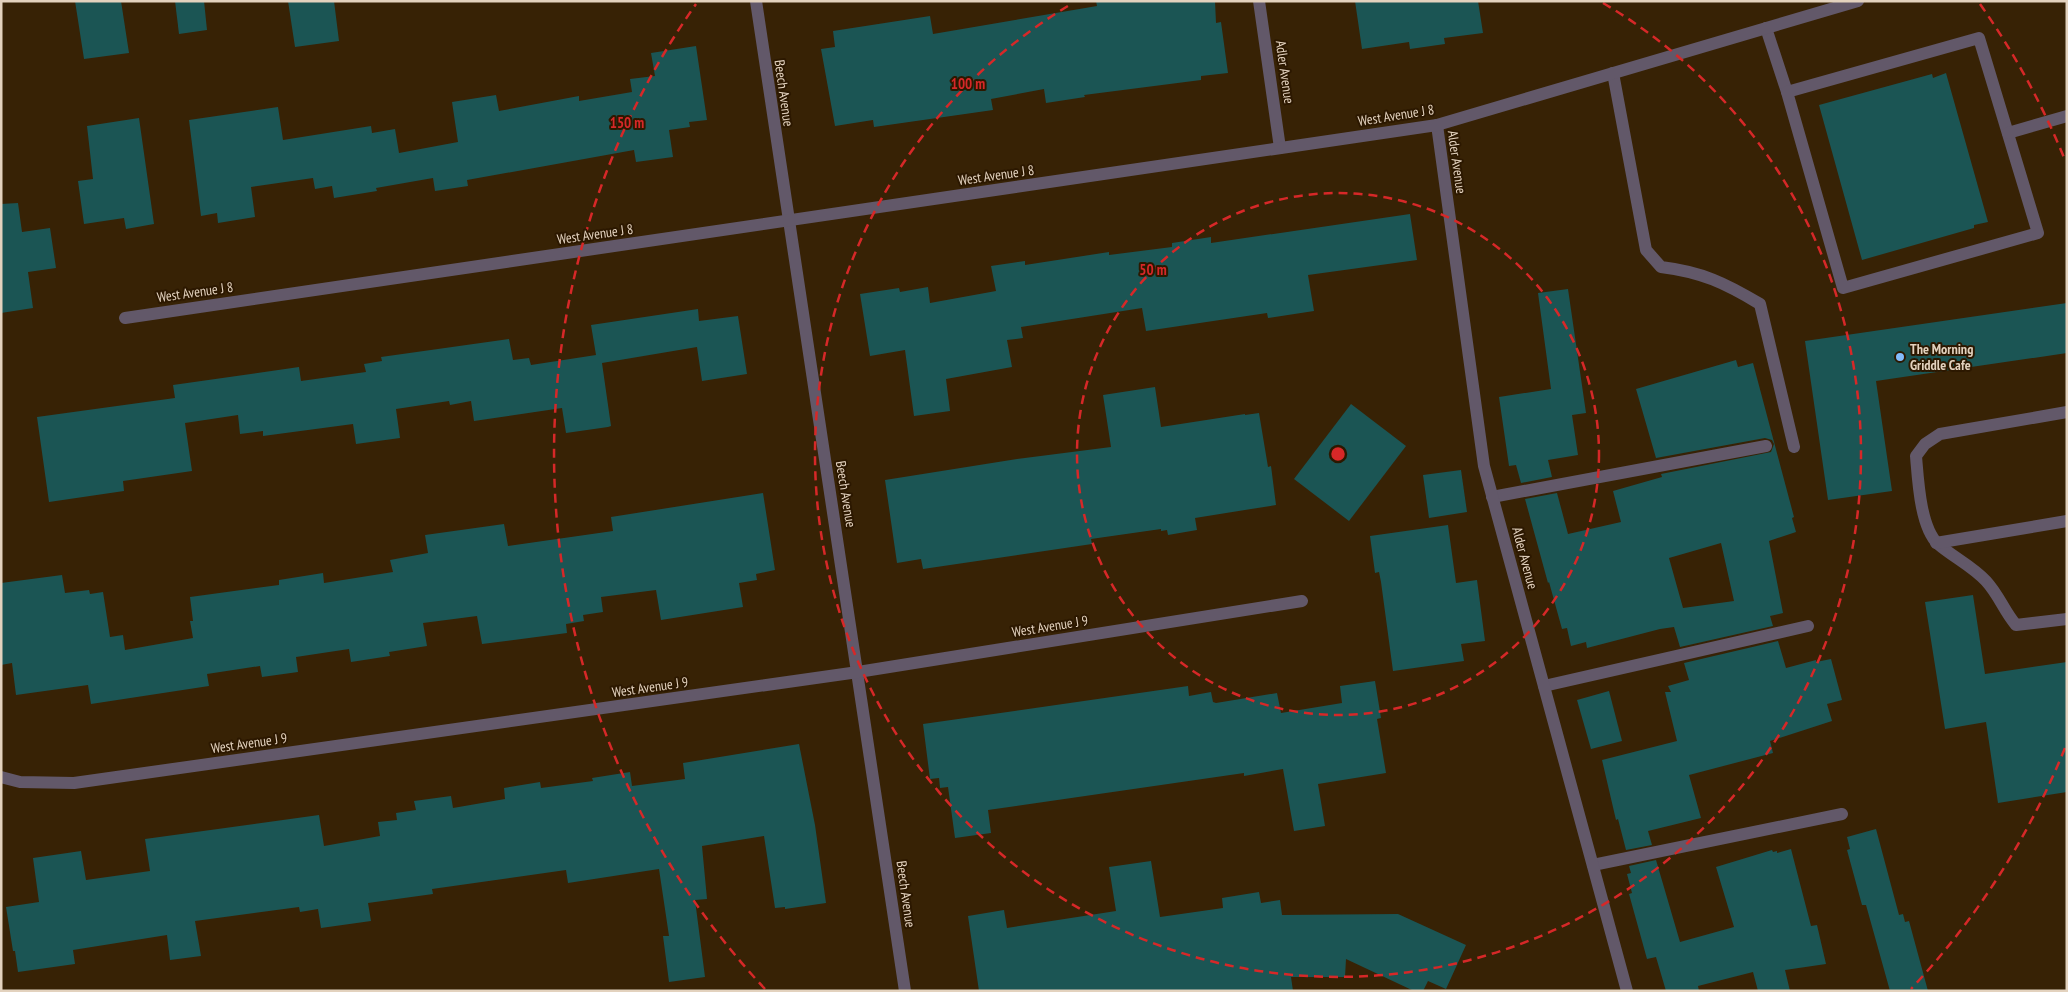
<svg xmlns="http://www.w3.org/2000/svg" width="2068" height="992" viewBox="0 0 2068 992" font-family="'PT Sans Narrow',sans-serif">
	<style>
		.building { fill: #1b5554; fill-rule: evenodd }
		.lines { fill: none; stroke-linecap: round; stroke-linejoin: round }
		.service { stroke: #625869; stroke-width: 12 }
		.minor { stroke: #625869; stroke-width: 12 }
		.ring { fill: none; stroke: #d62828; stroke-width: 2.5; stroke-dasharray: 9 6 }
		.poi-dot { fill: #84bcfb; stroke: #2c1800; stroke-width: 2 }
		.labels { text-anchor: middle; dominant-baseline: central; stroke-width: 4; stroke-linejoin: round; paint-order: stroke }
		.street-label { font-size: 14px; fill: #e3d2be; stroke: #2c1800 }
		.poi-label { font-size: 14px; font-weight: bold; fill: #e3d2be; stroke: #2c1800; text-anchor: start }
		.centre { fill: #d62828; stroke: #2c1800; stroke-width: 2.5 }
		.ring-label { font-size: 15px; text-anchor: middle; font-weight: bold; fill: #d62828; stroke: #2c1800; stroke-width: 4; stroke-linejoin: round; paint-order: stroke }
	</style>
	<rect width="100%" height="100%" fill="#372205"/>
	<g class="building">
		<polygon points="75,1 121,1 129,53 84,59"/>
		<polygon points="175,1 204,1 207,30 179,34"/>
		<polygon points="288,1 334,1 339,41 295,47"/>
		<polygon points="1096,1 1215,1 1216,23 1221,22 1228,73 1201,76 1201,80 1084,95 1085,97 1046,103 1044,89 991,99 993,110 874,127 873,120 835,126 821,49 835,47 833,31 930,16 933,34 1097,6"/>
		<polygon points="1355,1 1478,1 1483,33 1444,38 1445,44 1410,49 1409,42 1362,49"/>
		<polygon points="696,46 707,120 689,122 690,127 669,130 673,157 636,162 634,150 467,180 468,186 435,191 433,178 376,188 377,191 334,198 332,186 315,189 313,178 251,187 255,217 218,223 217,213 201,216 189,120 278,107 283,140 371,126 372,133 395,129 399,153 458,142 452,102 496,95 499,111 579,96 579,101 632,92 630,79 655,76 651,53"/>
		<polygon points="1946,73 1988,222 1974,225 1974,228 1862,260 1819,105 1932,74 1933,78"/>
		<polygon points="139,118 154,224 126,229 124,218 84,224 78,181 93,179 87,126"/>
		<polygon points="18,203 22,232 50,228 56,268 28,272 33,308 1,313 1,204"/>
		<polygon points="1410,214 1417,260 1308,275 1314,311 1268,318 1267,313 1146,331 1142,308 1021,327 1023,338 1007,340 1012,367 946,379 950,411 914,416 905,350 870,356 860,294 899,288 900,292 928,287 930,303 996,291 991,266 1025,261 1025,265 1109,252 1109,255 1172,247 1172,243 1211,237 1211,243"/>
		<polygon points="1568,289 1586,413 1572,415 1578,455 1548,460 1552,477 1521,483 1516,465 1509,466 1499,397 1551,389 1538,293"/>
		<polygon points="2067,303 2067,353 1876,381 1892,491 1828,500 1805,341"/>
		<polygon points="698,309 699,321 738,316 747,374 702,381 697,347 602,363 611,426 608,427 566,433 562,408 474,421 471,401 450,405 449,401 396,409 400,438 356,444 353,424 263,436 263,431 240,434 238,415 185,423 192,471 123,481 124,491 49,502 37,417 175,398 173,385 299,367 301,381 366,372 364,364 382,361 381,357 509,339 513,360 529,358 531,365 596,355 591,325"/>
		<path d="M1736,360l2,7 15,-4 41,154 -2,1 4,14 -27,9 14,72 -13,3 3,10 -93,21 -6,-20 -14,2 -73,19 -1,-6 -15,4 -4,-18 -5,1 -13,-47 -1,1 -23,-84 32,-6 11,41 53,-12 -8,-31 49,-14 -1,-3 110,-22 3,-8 -2,-4 -7,-2 -109,20 -20,-69zM1721,543l13,58 -51,7 -14,-50z"/>
		<polygon points="1155,387 1161,427 1245,414 1245,415 1259,413 1268,467 1271,466 1276,505 1195,518 1197,530 1168,535 1167,530 1161,531 1161,529 1091,539 1092,544 923,569 921,559 897,563 885,480 1017,459 1111,447 1103,395"/>
		<polygon points="1351,404 1406,446 1349,521 1294,479"/>
		<polygon points="1461,470 1467,512 1429,518 1423,475"/>
		<polygon points="763,493 775,570 756,574 757,580 739,583 743,607 661,620 656,590 601,597 603,612 583,615 584,621 566,624 567,633 482,644 477,616 423,623 427,646 389,652 390,656 351,662 349,649 296,657 298,672 262,677 260,666 207,674 209,686 91,704 88,685 16,695 12,663 1,665 1,583 62,575 65,593 89,590 90,594 103,592 110,637 123,635 125,650 193,638 190,621 193,621 190,597 279,585 279,580 323,573 324,583 393,572 390,560 428,553 425,535 504,524 508,546 613,531 611,517"/>
		<polygon points="1448,525 1456,583 1477,580 1485,641 1461,644 1464,661 1393,671 1381,582 1379,572 1375,573 1370,536"/>
		<polygon points="1973,595 1985,674 2067,662 2067,792 1998,803 1986,722 1945,729 1925,602"/>
		<polygon points="1778,641 1786,668 1816,660 1816,662 1831,659 1842,700 1827,704 1832,721 1770,741 1773,753 1689,775 1701,818 1648,831 1652,845 1626,850 1618,819 1616,820 1602,760 1677,741 1665,692 1671,692 1668,686 1689,680 1684,663"/>
		<polygon points="1375,681 1381,718 1377,719 1386,773 1318,784 1325,826 1294,831 1283,769 1244,776 1244,773 988,810 991,833 955,838 948,787 940,788 939,778 930,779 923,724 1188,686 1189,696 1211,692 1213,702 1216,703 1277,693 1281,713 1342,703 1340,686"/>
		<polygon points="1609,691 1622,741 1591,749 1577,700"/>
		<polygon points="799,744 815,825 826,903 785,909 785,907 775,908 764,836 702,846 707,899 695,900 705,977 669,982 663,936 669,936 659,869 568,883 566,870 432,889 433,894 368,903 371,921 321,928 318,909 300,912 299,907 195,921 201,956 170,960 167,935 73,950 75,964 18,972 15,951 13,951 6,907 39,902 33,858 81,851 86,880 150,871 145,839 319,815 324,846 380,836 378,822 397,820 396,813 416,810 414,801 451,796 453,808 505,799 504,788 540,782 541,788 593,781 592,778 630,772 632,786 685,779 683,763"/>
		<polygon points="1876,829 1899,915 1903,914 1905,922 1909,921 1928,991 1890,991 1866,905 1862,905 1847,850 1850,849 1847,837"/>
		<polygon points="1791,849 1811,926 1817,925 1826,964 1785,970 1790,991 1758,991 1753,972 1698,986 1699,991 1666,991 1656,957 1647,959 1629,894 1632,893 1627,874 1631,873 1629,866 1656,860 1680,942 1734,927 1716,867 1772,850 1773,852 1777,851 1777,853"/>
		<polygon points="1151,861 1160,917 1223,908 1222,898 1259,892 1261,903 1280,900 1282,915 1398,914 1466,945 1446,989 1428,981 1423,991 1414,991 1346,959 1345,977 1291,977 1293,991 979,991 968,916 1004,910 1007,928 1116,911 1109,867"/>
	</g>
	<g class="lines">
		<g class="service">
			<polyline points="1766,28 1787,92"/>
			<polygon points="1979,38 2038,233 1843,288 1787,92"/>
			<path d="M1613,73l33,177 15,17c41,5 64,16 99,37l34,143"/>
			<polyline points="2008,133 2067,116"/>
			<path d="M2067,412l-127,22 -15,10 -9,12c2,23 4,71 22,88 15,13 34,22 48,37 13,14 18,30 30,44l51,-6"/>
			<polyline points="1492,497 1766,446"/>
			<polyline points="1936,543 2067,521"/>
			<polyline points="1544,686 1808,626"/>
			<polyline points="1593,865 1842,814"/>
		</g>
		<g class="minor">
			<polyline points="756,1 905,991"/>
			<polyline points="1259,1 1280,148"/>
			<polyline points="1437,125 1484,466 1627,991"/>
			<polyline points="125,318 1437,125 1858,1"/>
			<polyline points="1,777 20,782 74,783 858,672 1302,601"/>
		</g>
	</g>
	<g class="ring">
		<circle cx="1338" cy="454" r="261"/>
		<path d="M1603 3A523 523 0 1 1 1073 3"/>
		<path d="M2065 748A784 784 0 0 1 1911 989M765 989A784 784 0 0 1 696 4M1980 4A784 784 0 0 1 2065 160"/>
	</g>
	<circle class="poi-dot" cx="1900" cy="357" r="5"/>
	<g class="labels">
		<g class="street-label">
			<text transform="translate(1285 72) rotate(82)">Adler Avenue</text>
			<text transform="translate(784 93) rotate(82)">Beech Avenue</text>
			<text transform="translate(1396 115) rotate(-9)">West Avenue J 8</text>
			<text transform="translate(1457 162) rotate(82)">Alder Avenue</text>
			<text transform="translate(996 175) rotate(-8)">West Avenue J 8</text>
			<text transform="translate(595 234) rotate(-8)">West Avenue J 8</text>
			<text transform="translate(195 292) rotate(-8)">West Avenue J 8</text>
			<text transform="translate(846 494) rotate(81)">Beech Avenue</text>
			<text transform="translate(1525 558) rotate(75)">Alder Avenue</text>
			<text transform="translate(1050 626) rotate(-9)">West Avenue J 9</text>
			<text transform="translate(650 687) rotate(-8)">West Avenue J 9</text>
			<text transform="translate(249 743) rotate(-8)">West Avenue J 9</text>
			<text transform="translate(906 894) rotate(82)">Beech Avenue</text>
		</g>
		<g class="poi-label">
			<text x="1910" y="349">The Morning<tspan x="1910" dy="16">Griddle Cafe</tspan></text>
		</g>
	</g>
	<circle cx="1338" cy="454" r="8" class="centre"/>
	<g class="ring-label">
		<text x="968" y="89">100 m</text>
		<text x="627" y="128">150 m</text>
		<text x="1153" y="275">50 m</text>
	</g>
	<rect width="2068" height="992" fill="none" stroke="#e3d2be" stroke-width="5"/>
</svg>
